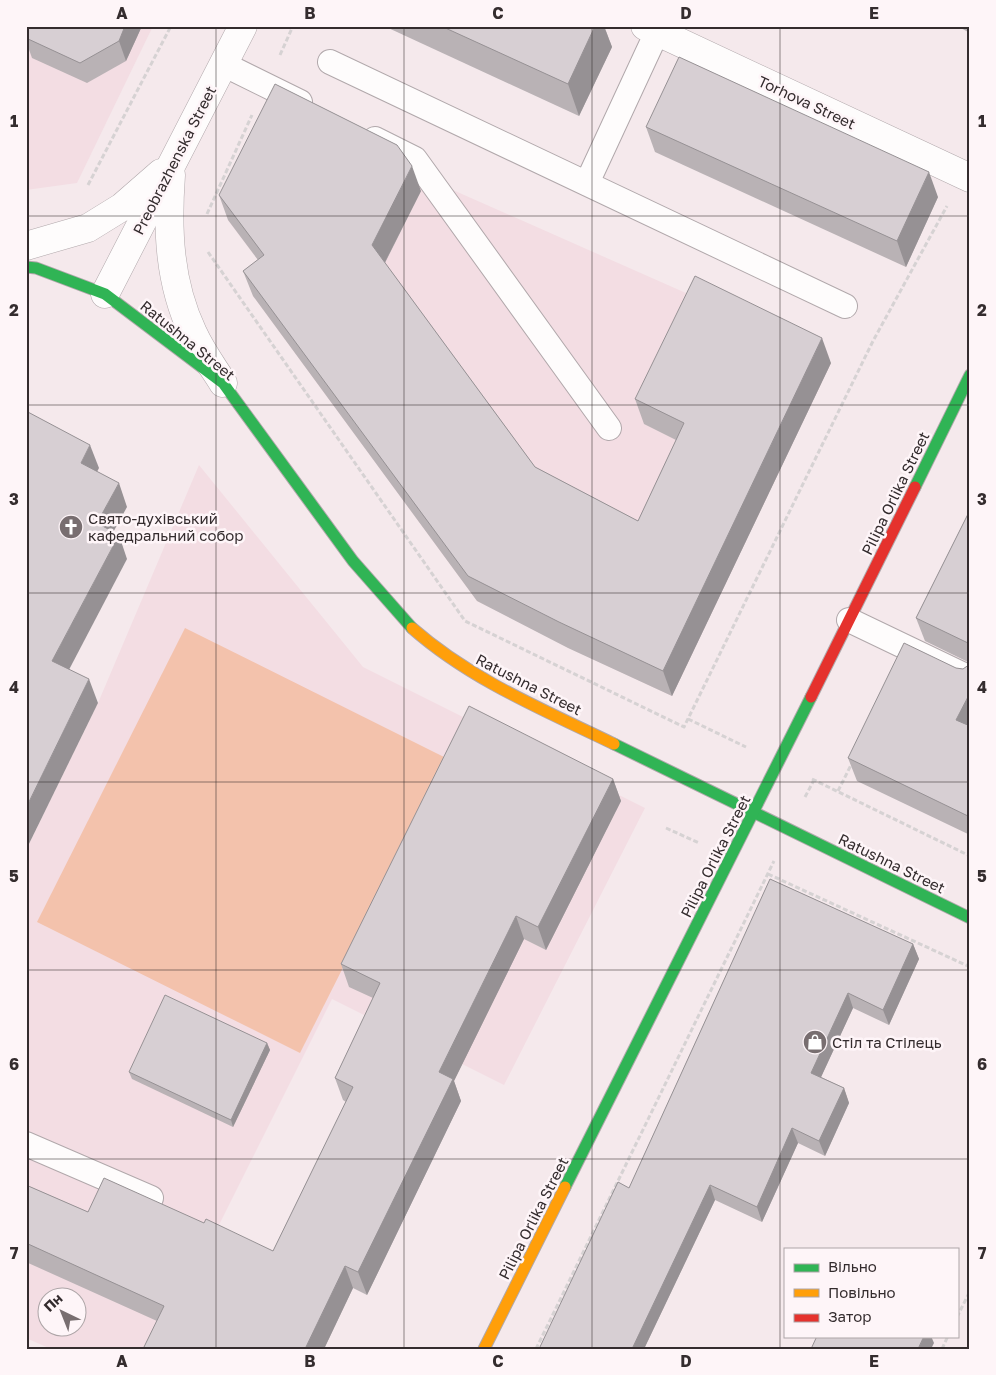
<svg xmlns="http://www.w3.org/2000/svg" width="996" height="1375" viewBox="0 0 996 1375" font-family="'Golos Text',sans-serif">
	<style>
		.built { fill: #f3dde3; fill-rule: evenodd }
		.green { fill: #f3c2ac }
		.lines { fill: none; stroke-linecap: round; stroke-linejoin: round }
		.lane-casing { stroke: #b1a8ab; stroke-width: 26 }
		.street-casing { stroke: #b1a8ab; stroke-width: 29 }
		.fast-casing { stroke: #b1a8ab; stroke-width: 13 }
		.slow-casing { stroke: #b1a8ab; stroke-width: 13 }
		.jam-casing { stroke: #b1a8ab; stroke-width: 13 }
		.path { stroke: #d6d2d3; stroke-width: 3; stroke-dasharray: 5 2.5; stroke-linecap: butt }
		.lane { stroke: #fefcfc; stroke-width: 24 }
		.street { stroke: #fefcfc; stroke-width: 28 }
		.fast { stroke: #30b455; stroke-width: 11 }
		.slow { stroke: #ff9f0a; stroke-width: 11 }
		.jam { stroke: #e5322d; stroke-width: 11 }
		.wall { fill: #b9b2b5 }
		.shaded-wall { fill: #969194 }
		.building { fill: #d7cfd3; stroke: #969194 }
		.grid { fill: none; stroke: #342c2e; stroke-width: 1; stroke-opacity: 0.55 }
		.labels { text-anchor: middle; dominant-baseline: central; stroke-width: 5; stroke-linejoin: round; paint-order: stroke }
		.street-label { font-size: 15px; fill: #342c2e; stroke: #fef5f8 }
		.poi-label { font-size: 15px; fill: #342c2e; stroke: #fef5f8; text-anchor: start }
		.neatline { fill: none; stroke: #342c2e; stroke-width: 2 }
		.grid-label { font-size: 16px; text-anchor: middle; font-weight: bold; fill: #342c2e }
	</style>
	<rect width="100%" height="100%" fill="#f5e9ec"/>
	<g class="built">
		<polygon points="26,26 153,26 77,183 26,190"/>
		<polygon points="285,107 428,179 704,301 831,363 672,696 595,660 477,601 253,296 273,280 228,220"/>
		<path d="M199,465l164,202 282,141 -141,277 -172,-86 -175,350h-106l-25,-11v-488l72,-147zM48,1298h30v30h-30z"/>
	</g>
	<polygon class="green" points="185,628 448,759 300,1053 37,922"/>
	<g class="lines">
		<g class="lane-casing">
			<g id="lane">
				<polyline points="330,62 845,306"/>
				<polyline points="223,64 300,102"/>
				<polyline points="375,139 415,159 609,428"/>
				<polyline points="587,183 657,32"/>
				<polyline points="849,620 970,678"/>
				<polyline points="26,1144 151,1198"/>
			</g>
		</g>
		<g class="street-casing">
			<g id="street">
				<polyline points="645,26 970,178"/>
				<path d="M171,175c-4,55 -2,108 22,158 8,18 20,34 30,50"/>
				<polyline points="26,246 88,228 122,207 161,173"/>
				<polyline points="105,294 243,26"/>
			</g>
		</g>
		<g class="fast-casing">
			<g id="fast">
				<polyline points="26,267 36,268 105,294 223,383 353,561 412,628"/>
				<polyline points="915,487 970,375"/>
				<polyline points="614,744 970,918"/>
				<polyline points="565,1187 811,697"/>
			</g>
		</g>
		<g class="slow-casing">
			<g id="slow">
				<path d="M412,628c59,52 132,82 202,116"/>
				<polyline points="484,1349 565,1187"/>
			</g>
		</g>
		<g class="jam-casing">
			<polyline id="jam" points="811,697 915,487"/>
		</g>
		<g class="path">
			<polyline points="280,55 293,26"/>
			<polyline points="88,185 171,26"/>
			<polyline points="207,214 252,115"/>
			<polyline points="208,252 465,621 684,727 873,341 947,206"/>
			<polyline points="688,719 746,747"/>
			<polyline points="812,779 970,856"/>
			<polyline points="838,791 853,761"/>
			<polyline points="805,797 814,780"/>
			<polyline points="666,828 699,843"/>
			<polyline points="768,874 970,967"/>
			<polyline points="957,1317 970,1291"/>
			<polyline points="536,1349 774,861"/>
			<polyline points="942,1349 948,1336"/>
		</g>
		<use href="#lane" class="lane"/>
		<use href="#street" class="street"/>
		<use href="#fast" class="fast"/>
		<use href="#slow" class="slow"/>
		<use href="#jam" class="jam"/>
	</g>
	<g class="wall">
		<polygon points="30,26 142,26 126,61 87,83 32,58 26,41 26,34"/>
		<polygon points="384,26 604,26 612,47 579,116"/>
		<polygon points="957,26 970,26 970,33"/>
		<polygon points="646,127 938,197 906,267 655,152"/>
		<polygon points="421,191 385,263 535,467 638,521 676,440 644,424 635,399 831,363 672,696 568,648 477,601 253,296 243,271 258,260 228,220 219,195"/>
		<polygon points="970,510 970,663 925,641 916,618"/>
		<polygon points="970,664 970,835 857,781 848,758 956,668 963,669"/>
		<polygon points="613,779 621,801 546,950 524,939 454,1081 461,1101 367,1295 353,1288 324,1349 143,1349 157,1321 26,1262 26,1185 88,1212 204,1223 273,1251 346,1102 343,1100 335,1078 373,998 349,987 341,964"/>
		<polygon points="770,879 913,944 919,959 889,1025 853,1008 821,1077 844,1088 849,1103 825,1156 798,1143 762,1222 715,1200 644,1349 539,1349 629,1188"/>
		<polygon points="267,1043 270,1050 233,1127 132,1079 129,1072"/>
	</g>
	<g class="shaded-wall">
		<polygon points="125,26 142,26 126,61 119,41"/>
		<polygon points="595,26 604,26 612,47 579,116 568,84"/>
		<polygon points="412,166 421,191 381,270 372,245"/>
		<polygon points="929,172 938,197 906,267 897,241"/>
		<polygon points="822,338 831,363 672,696 663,671"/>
		<polygon points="90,445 99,468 89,487 81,463"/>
		<polygon points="119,483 127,507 105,547 97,523"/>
		<polygon points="119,535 127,559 61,685 52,661"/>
		<polygon points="89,679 98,703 26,850 26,808"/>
		<polygon points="970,693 970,733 956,720"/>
		<polygon points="613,779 621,801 546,950 538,927"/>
		<polygon points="516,916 524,939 454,1081 461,1101 367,1295 358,1272 439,1072"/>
		<polygon points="913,944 919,959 889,1025 883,1010"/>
		<polygon points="848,993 853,1008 816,1088 811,1073"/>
		<polygon points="267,1043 270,1050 233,1127 231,1120"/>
		<polygon points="844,1088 849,1103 825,1156 819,1141"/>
		<polygon points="792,1128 798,1143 762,1222 757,1207"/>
		<polygon points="710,1185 715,1200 644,1349 632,1349"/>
		<polygon points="345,1266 353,1288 324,1349 305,1349"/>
		<polygon points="924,1336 931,1336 934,1343 931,1349 918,1349"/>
	</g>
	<g class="building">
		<polygon points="30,26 125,26 119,41 80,63 26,38 26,34"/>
		<polygon points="441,26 595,26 568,84"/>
		<polygon points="679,57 929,172 897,241 646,127"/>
		<polygon points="275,84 397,145 412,166 372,245 535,467 638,521 684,423 635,399 695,276 822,338 663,671 559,622 468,576 243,271 264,255 219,195"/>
		<polygon points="26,411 90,445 81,463 119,483 97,523 119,535 52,661 89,679 26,808"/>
		<polygon points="970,510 970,646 968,643 916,618"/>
		<polygon points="904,643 956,668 963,669 970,664 970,693 956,720 970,726 970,817 848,758"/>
		<polygon points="469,706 613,779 538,927 516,916 439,1072 453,1079 358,1272 345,1266 305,1349 143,1349 164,1306 26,1243 26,1185 88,1212 104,1178 204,1223 206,1219 273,1251 353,1087 335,1078 380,983 341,964"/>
		<polygon points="770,879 913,944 883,1010 848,993 811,1073 844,1088 819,1141 792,1128 757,1207 710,1185 632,1349 539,1349 618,1182 629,1188"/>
		<polygon points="165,995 267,1043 231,1120 129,1072"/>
		<polygon points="817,1336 924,1336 918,1349 811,1349"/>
	</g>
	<path class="grid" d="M216,26v1323M404,26v1323M592,26v1323M780,26v1323M26,216h944M26,405h944M26,593h944M26,782h944M26,970h944M26,1159h944"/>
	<defs>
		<g id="church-disc" transform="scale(1.25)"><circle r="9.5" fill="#786e70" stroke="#fef5f8"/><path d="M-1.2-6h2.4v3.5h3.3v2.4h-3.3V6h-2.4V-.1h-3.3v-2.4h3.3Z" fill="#fff"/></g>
		<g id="shop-disc" transform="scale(1.25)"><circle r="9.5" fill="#786e70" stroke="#fef5f8"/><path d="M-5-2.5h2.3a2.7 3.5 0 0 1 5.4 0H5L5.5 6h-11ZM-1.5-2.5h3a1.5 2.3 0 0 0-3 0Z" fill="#fff"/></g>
	</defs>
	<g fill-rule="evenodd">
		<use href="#church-disc" x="71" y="527"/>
		<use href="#shop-disc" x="815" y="1042"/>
	</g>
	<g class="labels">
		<g class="street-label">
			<text transform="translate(807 102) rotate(25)">Torhova Street</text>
			<text transform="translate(174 160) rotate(-63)">Preobrazhenska Street</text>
			<text transform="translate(188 340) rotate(39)">Ratushna Street</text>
			<text transform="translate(895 493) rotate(-64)">Pilipa Orlika Street</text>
			<text transform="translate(529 684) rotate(27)">Ratushna Street</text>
			<text transform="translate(715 856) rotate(-63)">Pilipa Orlika Street</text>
			<text transform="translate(892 863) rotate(26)">Ratushna Street</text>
			<text transform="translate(533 1218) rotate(-63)">Pilipa Orlika Street</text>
		</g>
		<g class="poi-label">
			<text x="88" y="518">Свято-духівський<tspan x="88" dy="17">кафедральний собор</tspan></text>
			<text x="832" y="1042">Стіл та Стілець</text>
		</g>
	</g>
	<rect width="996" height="1375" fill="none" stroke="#fef5f8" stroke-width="55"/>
	<rect x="784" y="1248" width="175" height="90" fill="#fef5f8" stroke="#ada5a7"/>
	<rect x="794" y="1264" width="25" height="8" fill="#30b455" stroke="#ada5a7"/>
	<text x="828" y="1272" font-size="15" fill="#342c2e">Вільно</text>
	<rect x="794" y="1289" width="25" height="8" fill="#ff9f0a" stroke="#ada5a7"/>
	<text x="828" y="1298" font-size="15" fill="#342c2e">Повільно</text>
	<rect x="794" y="1314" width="25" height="8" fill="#e5322d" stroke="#ada5a7"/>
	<text x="828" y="1322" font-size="15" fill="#342c2e">Затор</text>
	<g transform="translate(62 1312) rotate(317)"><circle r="24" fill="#fef5f8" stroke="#ada5a7"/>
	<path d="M0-4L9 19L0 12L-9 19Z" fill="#786e70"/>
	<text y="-8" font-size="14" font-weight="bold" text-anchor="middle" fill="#342c2e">Пн</text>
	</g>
	<rect x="28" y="28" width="940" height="1320" class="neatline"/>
	<g class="grid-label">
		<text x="122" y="19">A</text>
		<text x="310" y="19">B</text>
		<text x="498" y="19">C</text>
		<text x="686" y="19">D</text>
		<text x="874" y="19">E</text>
		<text x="14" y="127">1</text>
		<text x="982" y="127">1</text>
		<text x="14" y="316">2</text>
		<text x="982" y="316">2</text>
		<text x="14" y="505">3</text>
		<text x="982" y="505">3</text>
		<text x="14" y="693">4</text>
		<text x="982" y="693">4</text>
		<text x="14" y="882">5</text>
		<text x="982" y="882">5</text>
		<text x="14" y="1070">6</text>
		<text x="982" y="1070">6</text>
		<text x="14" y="1259">7</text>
		<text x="982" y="1259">7</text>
		<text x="122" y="1367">A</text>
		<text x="310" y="1367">B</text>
		<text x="498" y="1367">C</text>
		<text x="686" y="1367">D</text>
		<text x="874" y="1367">E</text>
	</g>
</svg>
